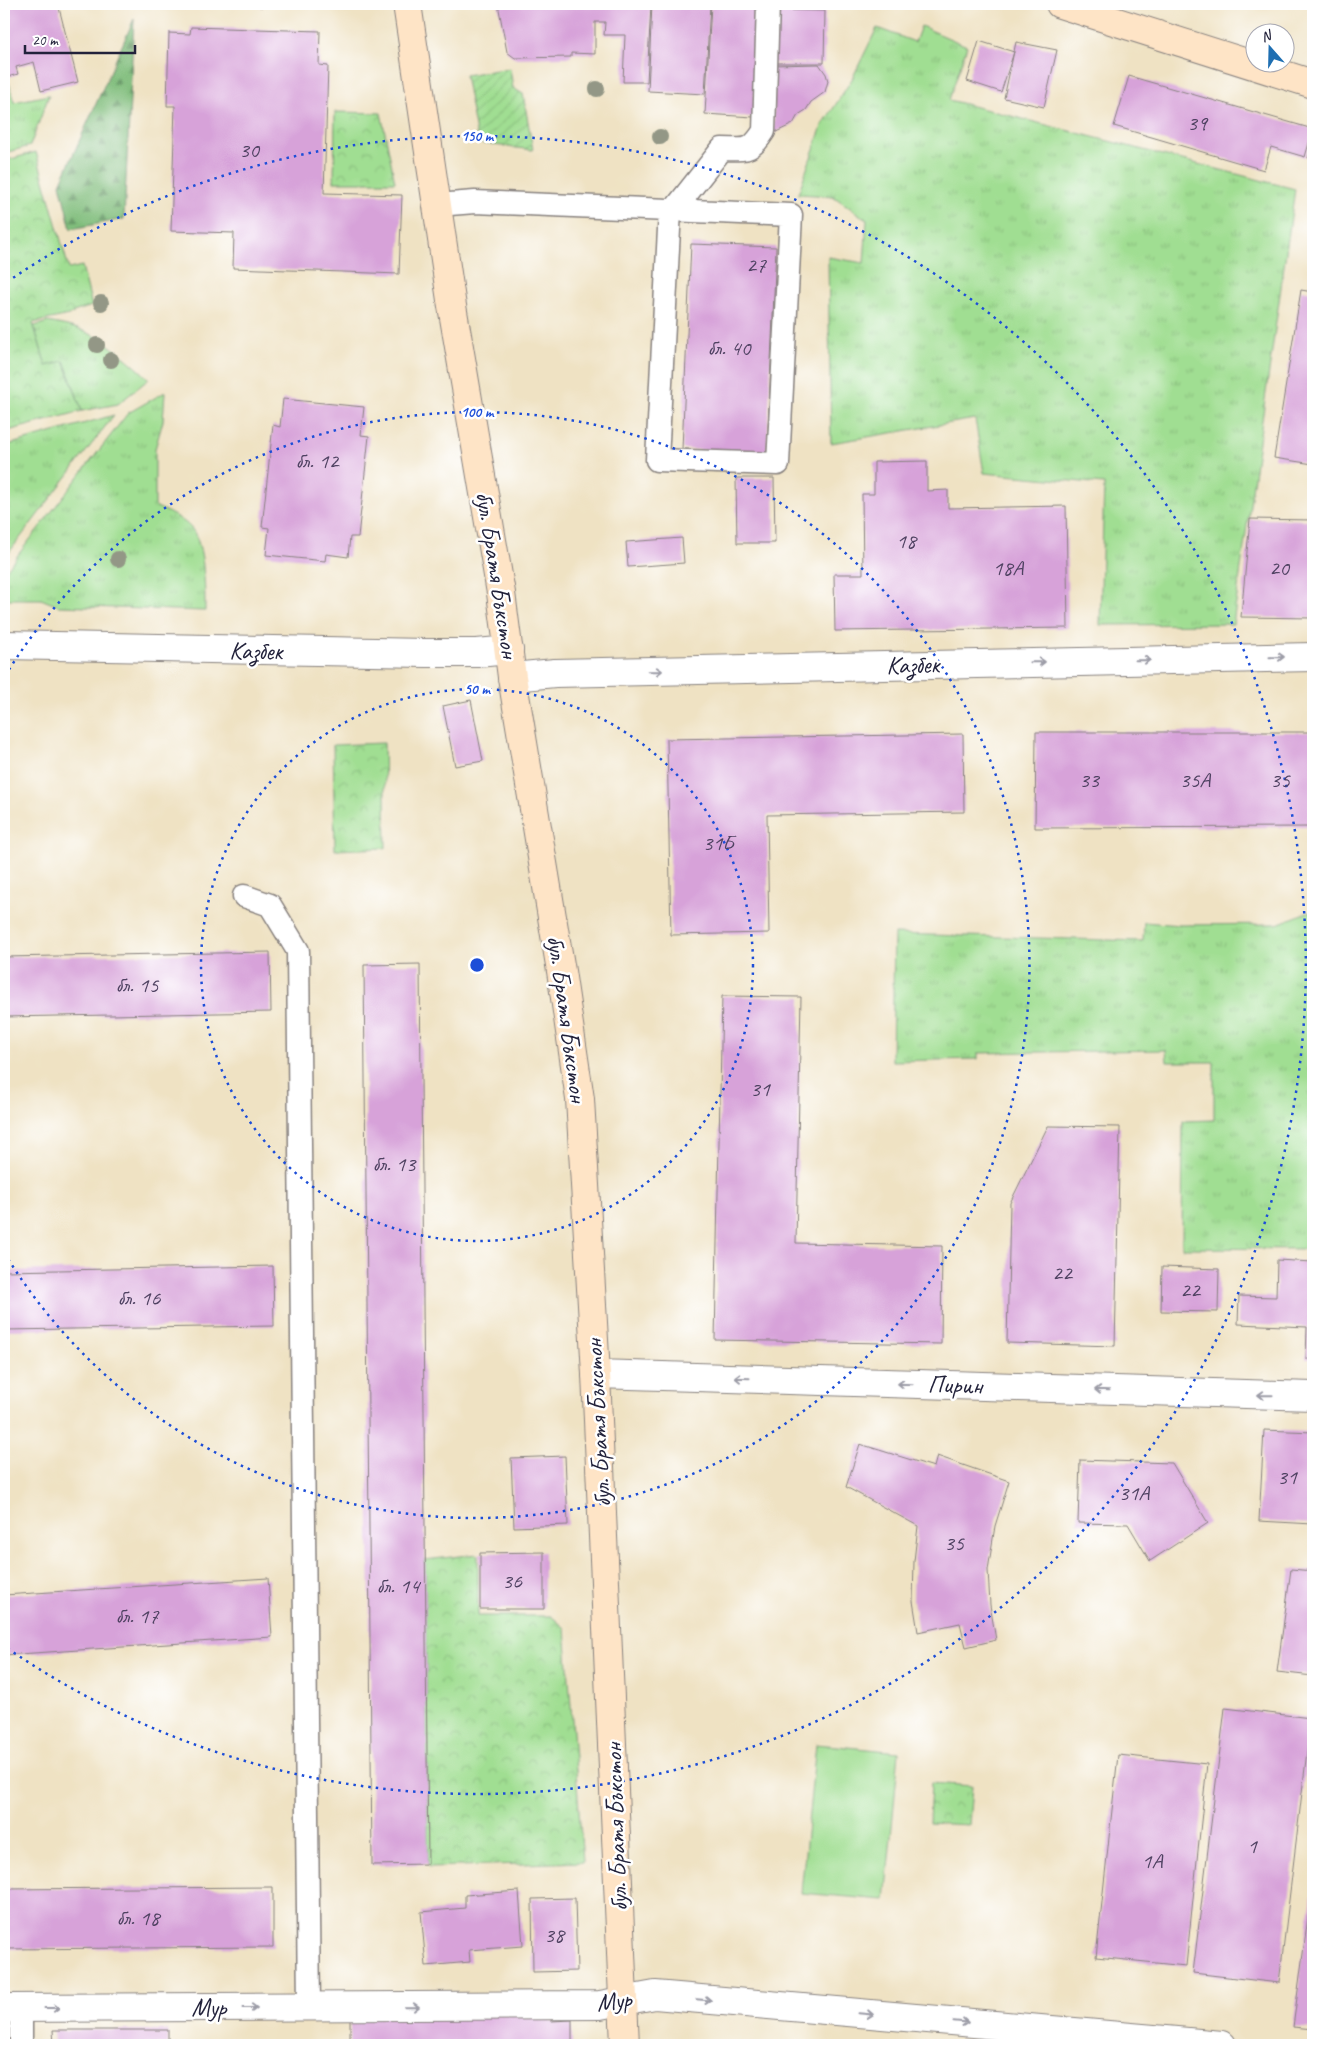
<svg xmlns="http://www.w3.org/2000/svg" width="1317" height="2049" viewBox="0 0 1317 2049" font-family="Caveat,sans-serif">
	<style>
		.grass { fill: url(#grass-tufts); stroke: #618066 }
		.forest { fill: url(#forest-firs); stroke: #51705c }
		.park { fill: url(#park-crowns); stroke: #618066 }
		.garden { fill: url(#garden-furrows); stroke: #618066 }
		.pitch { fill: #a0de92; stroke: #618066 }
		.building { fill: #d7a2d9 }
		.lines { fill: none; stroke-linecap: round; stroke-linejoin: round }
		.lane-casing { stroke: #88827f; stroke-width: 25 }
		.street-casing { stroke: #88827f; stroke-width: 30 }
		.secondary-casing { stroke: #88827f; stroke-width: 30 }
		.lane { stroke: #fff; stroke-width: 22 }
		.street { stroke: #fff; stroke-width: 28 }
		.secondary { stroke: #fee4c6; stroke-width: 28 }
		.tree { fill: #939786 }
		.oneway { stroke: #9c9ca7 }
		.ring { fill: none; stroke: #1d4ed8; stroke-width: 2.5; stroke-dasharray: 2.5 5 }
		.labels { text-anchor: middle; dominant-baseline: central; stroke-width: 5; stroke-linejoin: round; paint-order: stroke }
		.number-label { font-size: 22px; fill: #4f4262 }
		.street-label { font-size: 25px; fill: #22223b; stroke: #fff }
		.centre { fill: #1d4ed8; stroke: #fff; stroke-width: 2.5 }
		.ring-label { font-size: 15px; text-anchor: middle; font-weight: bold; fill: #1d4ed8; stroke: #fff; stroke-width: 5; stroke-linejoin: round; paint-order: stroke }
	</style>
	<defs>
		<pattern id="grass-tufts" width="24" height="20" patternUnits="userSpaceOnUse" patternTransform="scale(1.25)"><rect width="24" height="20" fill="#a0de92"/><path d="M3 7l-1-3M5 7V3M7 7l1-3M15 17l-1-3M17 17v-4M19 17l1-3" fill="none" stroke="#8abe7f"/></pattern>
		<pattern id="forest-firs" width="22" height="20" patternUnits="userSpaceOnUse" patternTransform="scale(1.25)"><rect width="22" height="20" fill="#80bd7c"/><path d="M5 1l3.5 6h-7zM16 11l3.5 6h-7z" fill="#689967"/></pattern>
		<pattern id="park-crowns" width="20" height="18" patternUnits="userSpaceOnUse" patternTransform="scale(1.25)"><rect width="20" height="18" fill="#a0de92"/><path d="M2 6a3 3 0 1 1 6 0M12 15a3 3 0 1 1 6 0" fill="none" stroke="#8abe7f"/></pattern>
		<pattern id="garden-furrows" width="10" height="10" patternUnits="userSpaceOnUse" patternTransform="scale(1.25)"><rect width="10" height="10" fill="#a0de92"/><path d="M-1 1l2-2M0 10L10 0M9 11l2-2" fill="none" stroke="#8abe7f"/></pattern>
	</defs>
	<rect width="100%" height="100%" fill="#fff"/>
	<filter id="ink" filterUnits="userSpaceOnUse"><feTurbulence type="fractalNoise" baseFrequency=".02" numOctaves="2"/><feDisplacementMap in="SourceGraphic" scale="10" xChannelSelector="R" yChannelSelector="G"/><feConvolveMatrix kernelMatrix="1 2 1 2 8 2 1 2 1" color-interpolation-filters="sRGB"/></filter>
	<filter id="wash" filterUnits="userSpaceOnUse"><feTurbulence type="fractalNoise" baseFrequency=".0096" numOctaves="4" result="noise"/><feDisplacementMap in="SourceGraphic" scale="20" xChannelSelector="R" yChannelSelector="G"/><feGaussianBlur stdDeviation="1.12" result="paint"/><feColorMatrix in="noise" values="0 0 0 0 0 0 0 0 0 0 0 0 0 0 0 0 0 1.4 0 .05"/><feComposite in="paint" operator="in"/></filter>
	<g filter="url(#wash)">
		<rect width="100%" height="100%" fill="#efe2c3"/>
		<g class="grass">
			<polygon points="921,26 967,46 949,100 1295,189 1233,624 1100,625 1104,484 984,473 975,419 831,443 828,257 864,263 867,220 833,196 798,194 822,126 852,79 877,28 915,42"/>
			<polygon points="9,83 14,102 49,95 30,146 4,153 4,85"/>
			<path d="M48,322c14,3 28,5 42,12 18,8 45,31 59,45l-31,25 -36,7 -18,-50 -18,5 -12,-40z"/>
			<path d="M165,392l-2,29 -8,28v57c12,6 27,12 36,22 14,16 14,63 14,83l-147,-5 -17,-7h-37v-26l124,-160z"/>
			<polygon points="114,415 4,559 4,446"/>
			<polygon points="1313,910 1313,1249 1182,1248 1183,1121 1214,1120 1214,1062 1167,1062 1166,1050 978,1053 978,1059 892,1061 894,934 1143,941 1144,922 1180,925 1277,924"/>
		</g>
		<polygon class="forest" points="134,19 124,219 71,229 60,184"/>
		<g class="park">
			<polygon points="335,112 381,113 395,182 334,182"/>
			<polygon points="36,152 69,269 82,266 92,306 73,312 73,314 33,323 46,366 64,361 82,411 4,432 4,161"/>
			<polygon points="384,743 386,848 335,850 333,745"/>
			<polygon points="478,1554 478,1616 551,1616 565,1628 583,1862 429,1867 428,1864 425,1560"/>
			<polygon points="931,1783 972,1786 969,1825 929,1823"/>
		</g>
		<polygon class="garden" points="510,68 513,88 523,94 533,150 478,143 465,75"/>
		<polygon class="pitch" points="816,1744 899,1752 885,1900 801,1893"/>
		<g id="blocks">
			<g class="building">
				<polygon points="4,4 58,4 78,82 41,91 34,62 16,67 18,74 4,78"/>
				<polygon points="243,4 263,4 262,7"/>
				<polygon points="498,4 651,4 647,82 623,82 625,35 604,35 605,22 595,22 595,54 571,53 571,57 515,58 507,52"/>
				<polygon points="652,4 710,4 705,94 648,91"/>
				<polygon points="711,4 759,4 753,117 705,114"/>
				<polygon points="772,10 825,11 824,63 771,63"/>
				<polygon points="191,27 320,31 319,65 328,66 324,193 402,195 399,274 233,268 234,233 171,231 175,106 167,106 169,33 190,34"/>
				<polygon points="979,41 1014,52 1001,92 967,81"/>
				<polygon points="1016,42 1057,50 1044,107 1004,98"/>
				<polygon points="819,64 826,74 828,81 825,92 811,102 806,110 798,115 793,124 774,133 773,65"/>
				<polygon points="1129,76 1313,129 1305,157 1271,147 1264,170 1114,126"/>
				<polygon points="1313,143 1313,160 1308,158"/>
				<polygon points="691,244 776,247 767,453 682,449"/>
				<polygon points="1301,290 1313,292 1313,464 1274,458"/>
				<polygon points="283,399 364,407 361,435 369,436 358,537 350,537 348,557 326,554 325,561 266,555 269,528 262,527 273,425 280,427"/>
				<polygon points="927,461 927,491 948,490 948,508 1066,506 1068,628 835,631 834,574 863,574 862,494 874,494 874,462"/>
				<polygon points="736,478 774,478 775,543 737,543"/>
				<polygon points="1250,519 1313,520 1313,618 1241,617"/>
				<polygon points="682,538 684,563 628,567 626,542"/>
				<polygon points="471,700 483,761 455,766 443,706"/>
				<polygon points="1036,732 1313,732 1313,827 1035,828"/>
				<polygon points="963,734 964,812 767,815 769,933 671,935 667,739"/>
				<polygon points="270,952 271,1012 4,1017 4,957"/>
				<polygon points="420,964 428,1864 372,1865 364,965"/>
				<polygon points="722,996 801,997 796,1243 942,1246 941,1344 715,1340"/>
				<polygon points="1048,1126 1120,1127 1115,1346 1007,1343 1010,1203"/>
				<polygon points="1277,1260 1313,1262 1313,1359 1306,1359 1307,1327 1238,1324 1239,1296 1276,1297"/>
				<polygon points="273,1266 274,1326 4,1330 4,1271"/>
				<polygon points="1162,1267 1219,1269 1218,1312 1161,1311"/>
				<polygon points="1264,1430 1313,1432 1313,1524 1259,1521"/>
				<polygon points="860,1444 934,1467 937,1456 1009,1481 995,1526 988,1570 990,1605 996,1640 966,1647 960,1623 918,1632 913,1601 914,1561 918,1526 846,1487"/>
				<polygon points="565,1456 568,1525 514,1527 511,1458"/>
				<polygon points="1080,1460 1172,1463 1208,1523 1150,1561 1128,1524 1078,1523"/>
				<polygon points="544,1552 544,1609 480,1609 480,1553"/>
				<polygon points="1291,1569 1313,1571 1313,1676 1277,1672"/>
				<polygon points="268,1578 272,1637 4,1655 4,1595"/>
				<polygon points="1225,1708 1311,1718 1279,1983 1193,1973"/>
				<polygon points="1118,1755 1207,1764 1186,1966 1096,1957"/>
				<polygon points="273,1887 273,1947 4,1949 4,1889"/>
				<polygon points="519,1891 523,1946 469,1950 470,1962 426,1966 421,1912 465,1908 465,1895"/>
				<polygon points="1311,1895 1313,1895 1313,2029 1293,2027"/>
				<polygon points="575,1898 577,1971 533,1972 532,1899"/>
				<polygon points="350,2013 551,2014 551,2021 572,2020 572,2045 350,2045"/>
				<polygon points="53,2030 168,2030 168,2045 54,2045"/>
			</g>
		</g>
	</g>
	<g filter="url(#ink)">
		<use href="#blocks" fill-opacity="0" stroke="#88827f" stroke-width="1"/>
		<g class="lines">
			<g class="lane-casing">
				<g id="lane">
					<polyline points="437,205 475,202 791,215 778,464 657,460 670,210"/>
					<path d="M674,210l48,-61c24,0 28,4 42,-18l4,-127"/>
					<polyline points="244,896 270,905 298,951 309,2008"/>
					<polyline points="21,2045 21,2008"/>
				</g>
			</g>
			<g class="street-casing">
				<g id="street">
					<polyline points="4,645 426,653 477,653 509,650"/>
					<polyline points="512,677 555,673 1313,657"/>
					<polyline points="596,1374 1313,1396"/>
					<polyline points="4,2008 600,2005 655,1995 1222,2045"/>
				</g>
			</g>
			<g class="secondary-casing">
				<g id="secondary">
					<polyline points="407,4 451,300 501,593 512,677 561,971 580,1099 596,1374 625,2045"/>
					<polyline points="1060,4 1313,84"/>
				</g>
			</g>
			<use href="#lane" class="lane"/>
			<use href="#street" class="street"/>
			<use href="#secondary" class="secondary"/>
		</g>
		<g class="tree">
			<circle cx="597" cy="89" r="8"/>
			<circle cx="660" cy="137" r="8"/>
			<circle cx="101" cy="303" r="8"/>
			<circle cx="97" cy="345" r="8"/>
			<circle cx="111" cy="360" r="8"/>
			<circle cx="118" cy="559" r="8"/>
		</g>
		<defs><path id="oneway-shaft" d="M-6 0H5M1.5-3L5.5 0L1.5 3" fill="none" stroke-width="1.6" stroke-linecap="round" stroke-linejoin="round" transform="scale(1.25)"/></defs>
		<g class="oneway">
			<use href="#oneway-shaft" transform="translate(1277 657) rotate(-1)"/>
			<use href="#oneway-shaft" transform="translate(1143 660) rotate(-1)"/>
			<use href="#oneway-shaft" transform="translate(1038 662) rotate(-1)"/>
			<use href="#oneway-shaft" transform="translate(655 671) rotate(-1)"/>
			<use href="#oneway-shaft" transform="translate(742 1378) rotate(-178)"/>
			<use href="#oneway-shaft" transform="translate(905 1384) rotate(-178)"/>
			<use href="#oneway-shaft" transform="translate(1102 1390) rotate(-178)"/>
			<use href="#oneway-shaft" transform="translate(1265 1395) rotate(-179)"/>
			<use href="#oneway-shaft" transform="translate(704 2000) rotate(5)"/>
			<use href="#oneway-shaft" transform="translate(412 2007) rotate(-1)"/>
			<use href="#oneway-shaft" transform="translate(52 2008)"/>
			<use href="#oneway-shaft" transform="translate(250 2008)"/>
			<use href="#oneway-shaft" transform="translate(866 2014) rotate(5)"/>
			<use href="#oneway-shaft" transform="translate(961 2022) rotate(5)"/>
		</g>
	</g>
	<g class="ring">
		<circle cx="477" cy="965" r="276"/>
		<path d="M5 676A553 553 0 1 1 5 1254"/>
		<path d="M7 282A829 829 0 1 1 7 1648"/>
	</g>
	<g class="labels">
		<g class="number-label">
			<text x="1197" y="123">39</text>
			<text x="249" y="150">30</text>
			<text x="756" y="265">27</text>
			<text x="729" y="348">бл. 40</text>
			<text x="317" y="461">бл. 12</text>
			<text x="906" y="541">18</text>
			<text x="1008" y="568">18А</text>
			<text x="1279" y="568">20</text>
			<text x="1089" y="780">33</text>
			<text x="1195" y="780">35А</text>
			<text x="1280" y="780">35</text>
			<text x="718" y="843">31Б</text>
			<text x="137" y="985">бл. 15</text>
			<text x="760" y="1089">31</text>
			<text x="394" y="1164">бл. 13</text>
			<text x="1062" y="1273">22</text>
			<text x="1190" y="1290">22</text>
			<text x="139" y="1298">бл. 16</text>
			<text x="1287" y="1477">31</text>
			<text x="1134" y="1493">31А</text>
			<text x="954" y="1543">35</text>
			<text x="512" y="1581">36</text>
			<text x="398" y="1586">бл. 14</text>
			<text x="137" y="1616">бл. 17</text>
			<text x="1252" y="1846">1</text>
			<text x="1152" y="1861">1А</text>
			<text x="138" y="1918">бл. 18</text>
			<text x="554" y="1935">38</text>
		</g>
		<g class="street-label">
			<text transform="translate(497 575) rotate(81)">бул. Братя Бъкстон</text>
			<text transform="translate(256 651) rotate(1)">Казбек</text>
			<text transform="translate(913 665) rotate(-1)">Казбек</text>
			<text transform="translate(567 1019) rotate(82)">бул. Братя Бъкстон</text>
			<text transform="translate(955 1385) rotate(2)">Пирин</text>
			<text transform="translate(598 1423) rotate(-93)">бул. Братя Бъкстон</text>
			<text transform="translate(616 1827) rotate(-92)">бул. Братя Бъкстон</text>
			<text transform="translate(614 2001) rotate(-7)">Мур</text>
			<text x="209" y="2008">Мур</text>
		</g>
	</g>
	<circle cx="477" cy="965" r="8" class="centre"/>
	<g class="ring-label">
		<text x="477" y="141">150 m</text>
		<text x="477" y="417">100 m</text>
		<text x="477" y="694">50 m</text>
	</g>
	<rect width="1317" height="2049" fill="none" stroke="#fff" stroke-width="20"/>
	<g transform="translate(1270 48) rotate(340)"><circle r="24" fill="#ffffff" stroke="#a7a7b1"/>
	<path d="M0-4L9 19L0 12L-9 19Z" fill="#1f6fb2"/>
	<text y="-8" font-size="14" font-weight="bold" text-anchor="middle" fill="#22223b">N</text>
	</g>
	<path d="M25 45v8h110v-8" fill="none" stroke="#22223b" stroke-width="2.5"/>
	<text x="32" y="45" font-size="15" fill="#22223b" stroke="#ffffff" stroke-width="4" paint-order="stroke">20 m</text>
</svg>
